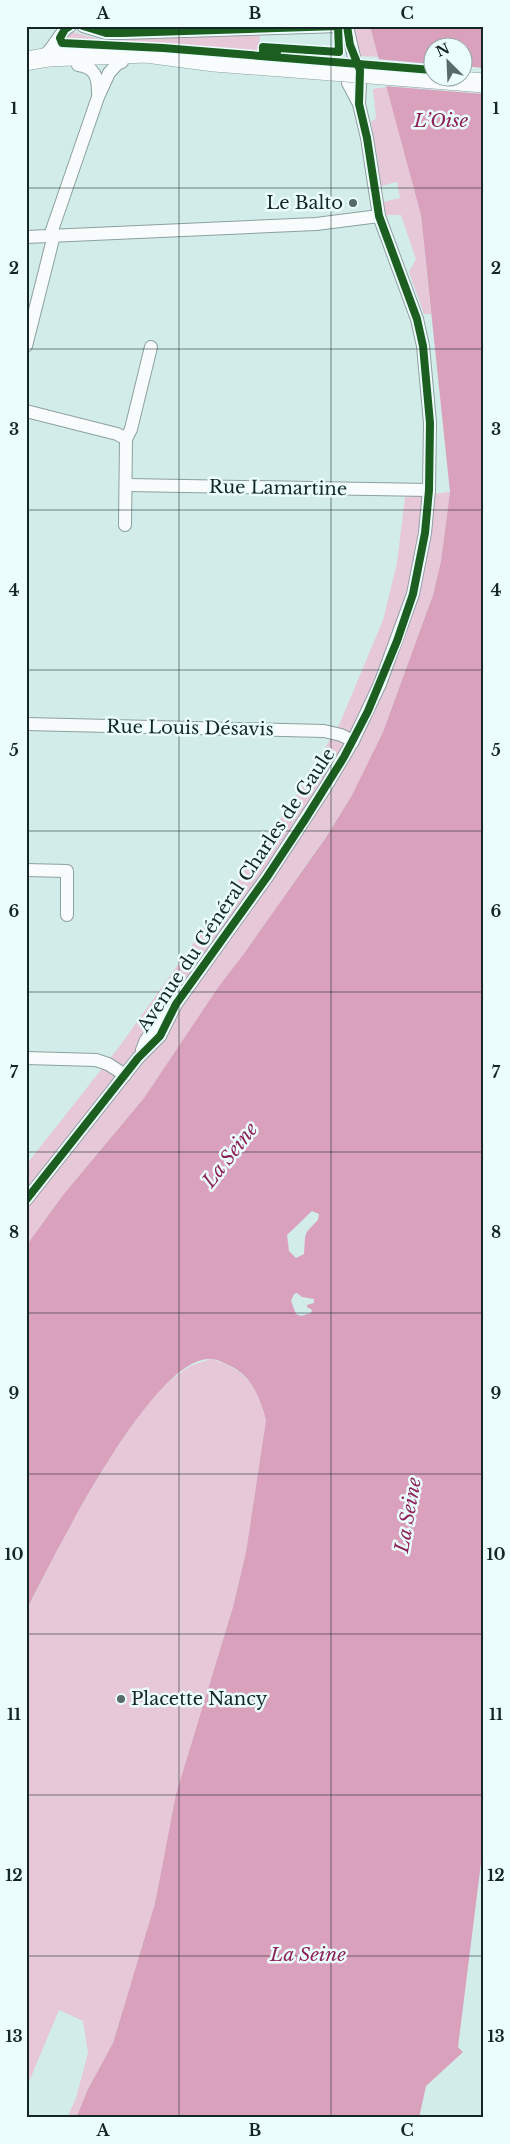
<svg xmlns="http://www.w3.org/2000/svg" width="510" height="2144" viewBox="0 0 510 2144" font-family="'Libre Baskerville',serif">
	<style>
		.green { fill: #e6c8d8 }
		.water { fill: #daa1bc; fill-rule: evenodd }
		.pier { fill: #d2ecea }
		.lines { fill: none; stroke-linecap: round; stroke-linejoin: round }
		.minor-casing { stroke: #8ca09f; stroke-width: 14 }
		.secondary-casing { stroke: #8ca09f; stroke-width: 20 }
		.minor { stroke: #f8fcfc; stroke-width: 12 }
		.secondary { stroke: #f8fcfc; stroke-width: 19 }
		.secondary-bridge-casing { stroke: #8ca09f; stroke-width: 20; stroke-linecap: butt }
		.secondary-bridge { stroke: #f8fcfc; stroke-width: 19 }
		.cycleway-casing { stroke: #ebfdfc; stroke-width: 11 }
		.cycleway { stroke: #1b5e20; stroke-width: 8 }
		.grid { fill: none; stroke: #142625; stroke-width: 1; stroke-opacity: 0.55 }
		.poi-dot { fill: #566b6a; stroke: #ebfdfc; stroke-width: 2 }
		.labels { text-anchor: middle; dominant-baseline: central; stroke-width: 5; stroke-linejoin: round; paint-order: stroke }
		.poi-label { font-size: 18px; fill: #142625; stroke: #ebfdfc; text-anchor: end }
		.street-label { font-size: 18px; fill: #142625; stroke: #ebfdfc }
		.water-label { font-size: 19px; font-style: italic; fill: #8d2058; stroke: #ebfdfc }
		.neatline { fill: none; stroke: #142625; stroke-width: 2 }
		.grid-label { font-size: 16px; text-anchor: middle; font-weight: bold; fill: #142625 }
	</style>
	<rect width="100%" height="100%" fill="#d2ecea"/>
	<g class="green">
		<polygon points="353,26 370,26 379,57 360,56"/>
		<polygon points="73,32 102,40 260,35 258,51 67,38"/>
		<polygon points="387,87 421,215 431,314 424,314 409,272 416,259 401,215 386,215 383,202 400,198 397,182 380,186 378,163 371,121 375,120 376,116 373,89"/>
		<polygon points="450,492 441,561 433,595 383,732 352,795 326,836 243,955 219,986 144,1098 63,1195 26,1246 26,1165 119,1047 226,898 302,787 340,723 383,620 397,563 405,497"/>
		<path d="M211,1359c34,10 47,27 55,61l-20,132 -13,55 -57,187 -21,109 -42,140 -25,46 -12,29h-9l9,-20 12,-45 -5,-32 -24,-11 -33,79v-478l42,-82 40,-68 36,-53 16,-18 16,-14 14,-10z"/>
	</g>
	<path class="water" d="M370,26h114v1813l-26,208 5,5 -37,34 -7,32h-343l12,-29 25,-46 42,-140 21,-109 57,-187 13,-55 20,-132c-6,-24 -16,-47 -40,-56 -4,-2 -10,-5 -15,-5 -59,-4 -160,203 -185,252v-365l37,-51 81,-97 75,-112 24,-31 83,-118 26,-42 31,-63 50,-137 8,-34 9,-69 -29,-277zM432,48h30v30h-30zM312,1211l7,3 -1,6c-16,16 -12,12 -14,34l-8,4 -7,-7 -2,-16zM297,1293l5,4 12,2v4l-7,2v2l5,3 -1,3 -10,3 -5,-2 -5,-13 3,-7z"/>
	<polygon class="pier" points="377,59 432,64 432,78 462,78 463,66 484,68 484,94 384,86"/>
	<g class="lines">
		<g class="minor-casing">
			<g id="minor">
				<polyline points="83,26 106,33 122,33 339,26"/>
				<polyline points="347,26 354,57"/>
				<path d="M40,58c14,-6 17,-25 30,-32"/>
				<path d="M78,65c17,2 20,12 20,28"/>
				<polyline points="348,83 358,102"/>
				<polyline points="50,236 98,97 109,73 117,64 122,62"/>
				<polyline points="26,237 316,224 379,216"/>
				<polyline points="26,346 54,235"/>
				<polyline points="26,411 117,434 126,439 125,525"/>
				<polyline points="126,439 131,429 151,347"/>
				<polyline points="127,485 429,490"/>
				<polyline points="26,724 324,731 341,735 353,741"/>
				<polyline points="26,870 67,871 67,915"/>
				<polyline points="142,1050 146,1040 167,1013"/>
				<polyline points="26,1058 96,1060 108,1064 125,1075"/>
				<polyline points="26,1200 138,1058 160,1036 176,1004 267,877 325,788 353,741 380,684 413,594 425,533 429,490 430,423 423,346 417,319 379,216 367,138 359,104 360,84"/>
			</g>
		</g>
		<g class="secondary-casing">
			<polyline id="secondary" points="26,61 49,57 146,53 214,62 332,71"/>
		</g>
		<use href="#minor" class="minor"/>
		<use href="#secondary" class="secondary"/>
		<g class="secondary-bridge-casing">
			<polyline id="secondary-bridge" points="332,71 484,83"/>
		</g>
		<use href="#secondary-bridge" class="secondary-bridge"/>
		<g class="cycleway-casing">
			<g id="cycleway">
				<polyline points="70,26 65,29 60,38 62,43 163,48 432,70"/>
				<polyline points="83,26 106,33 122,33 339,26"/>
				<polyline points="277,52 263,51 263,47 339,52 338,26"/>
				<polyline points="26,1200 138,1058 160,1036 176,1004 267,877 306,818 344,757 368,711 397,641 413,594 425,533 429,490 430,423 423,346 417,319 379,216 367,138 359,104 360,70 350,45 347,26"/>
			</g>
		</g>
		<use href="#cycleway" class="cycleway"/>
	</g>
	<path class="grid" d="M179,26v2092M331,26v2092M26,188h458M26,349h458M26,510h458M26,670h458M26,831h458M26,992h458M26,1152h458M26,1313h458M26,1474h458M26,1634h458M26,1795h458M26,1956h458"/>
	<g class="poi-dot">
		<circle cx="353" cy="203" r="5"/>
		<circle cx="121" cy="1699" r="5"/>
	</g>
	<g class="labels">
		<g class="poi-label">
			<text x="343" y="203">Le Balto</text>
			<text x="131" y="1699" text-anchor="start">Placette Nancy</text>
		</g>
		<g class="street-label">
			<text transform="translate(278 488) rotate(1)">Rue Lamartine</text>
			<text transform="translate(190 728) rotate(1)">Rue Louis Désavis</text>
			<text transform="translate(236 890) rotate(-56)">Avenue du Général Charles de Gaule</text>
		</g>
		<g class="water-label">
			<text x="441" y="120">L’Oise</text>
			<text transform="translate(230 1155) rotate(-52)">La Seine</text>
			<text transform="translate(408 1515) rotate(-80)">La Seine</text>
			<text x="308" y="1954">La Seine</text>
		</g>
	</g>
	<rect width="510" height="2144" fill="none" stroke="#ebfdfc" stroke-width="55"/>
	<g transform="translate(448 62) rotate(336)"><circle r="24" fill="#ebfdfc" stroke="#95a7a6"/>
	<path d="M0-4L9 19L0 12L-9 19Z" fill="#566b6a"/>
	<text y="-8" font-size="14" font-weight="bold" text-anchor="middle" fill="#142625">N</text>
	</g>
	<rect x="28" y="28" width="454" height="2088" class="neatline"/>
	<g class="grid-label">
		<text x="103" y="19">A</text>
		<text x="255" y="19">B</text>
		<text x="407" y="19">C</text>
		<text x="14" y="114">1</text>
		<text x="496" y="114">1</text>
		<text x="14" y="274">2</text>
		<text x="496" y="274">2</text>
		<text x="14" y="435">3</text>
		<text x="496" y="435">3</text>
		<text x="14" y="596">4</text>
		<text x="496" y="596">4</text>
		<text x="14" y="756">5</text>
		<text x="496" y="756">5</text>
		<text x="14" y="917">6</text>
		<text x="496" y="917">6</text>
		<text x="14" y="1078">7</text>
		<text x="496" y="1078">7</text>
		<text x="14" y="1238">8</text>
		<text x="496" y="1238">8</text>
		<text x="14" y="1399">9</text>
		<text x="496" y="1399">9</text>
		<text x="14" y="1560">10</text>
		<text x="496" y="1560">10</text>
		<text x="14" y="1720">11</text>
		<text x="496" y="1720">11</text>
		<text x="14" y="1881">12</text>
		<text x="496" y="1881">12</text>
		<text x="14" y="2042">13</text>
		<text x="496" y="2042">13</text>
		<text x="103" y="2136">A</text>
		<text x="255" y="2136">B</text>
		<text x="407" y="2136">C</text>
	</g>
</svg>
